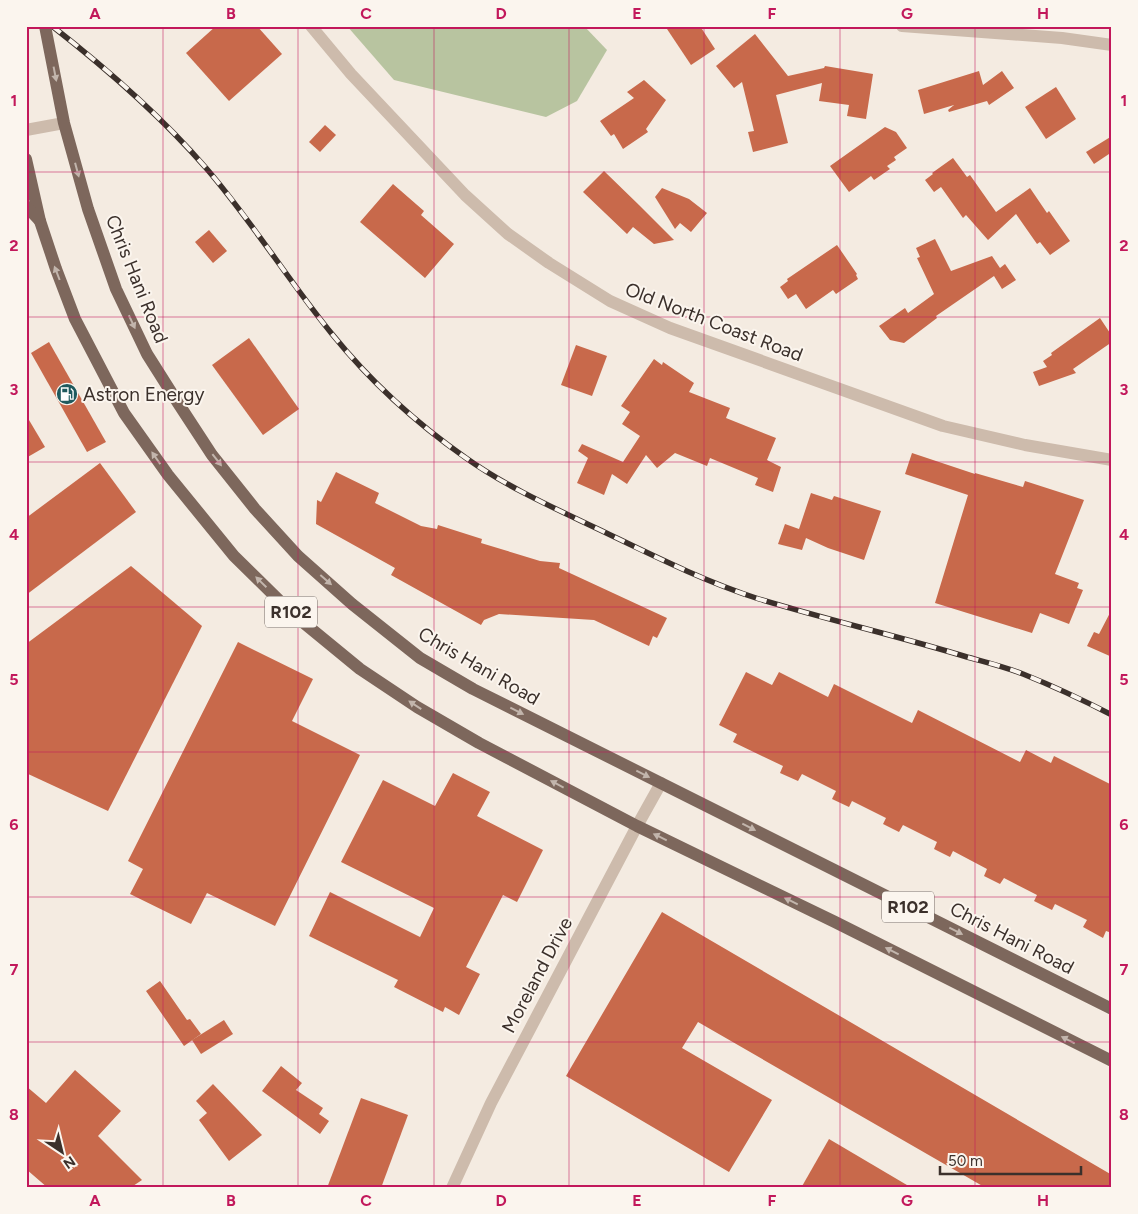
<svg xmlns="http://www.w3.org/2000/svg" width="1138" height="1214" viewBox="0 0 1138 1214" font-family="Figtree,sans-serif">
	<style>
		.green { fill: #b8c4a0 }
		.building { fill: #c8694b }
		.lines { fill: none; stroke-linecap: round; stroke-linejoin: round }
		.street { stroke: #cdbbac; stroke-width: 12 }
		.primary { stroke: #7d675c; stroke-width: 12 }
		.rail-casing { stroke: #3b302b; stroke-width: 5.5 }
		.rail { stroke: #fbf5ee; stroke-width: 4; stroke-dasharray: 11; stroke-linecap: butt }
		.oneway { fill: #c2b5ac }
		.grid { fill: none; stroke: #c2185b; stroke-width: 1; stroke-opacity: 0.55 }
		.labels { text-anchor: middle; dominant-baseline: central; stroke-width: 4; stroke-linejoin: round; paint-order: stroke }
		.shield { fill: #fbf5ee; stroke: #756b66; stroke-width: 1 }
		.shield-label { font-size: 18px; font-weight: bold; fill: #3b302b }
		.street-label { font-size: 19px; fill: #3b302b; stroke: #fbf5ee }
		.poi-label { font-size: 19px; fill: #3b302b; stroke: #fbf5ee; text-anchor: start }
		.neatline { fill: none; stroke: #c2185b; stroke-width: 2 }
		.grid-label { font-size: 16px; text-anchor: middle; font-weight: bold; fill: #c2185b }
	</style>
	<rect width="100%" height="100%" fill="#f4ebe1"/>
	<polygon class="green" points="347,26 584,26 607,50 577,101 546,117 394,80"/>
	<g class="building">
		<polygon points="216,26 257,26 282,54 229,101 186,53"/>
		<polygon points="665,26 700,26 715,49 691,65"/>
		<polygon points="755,34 788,76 824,68 825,66 873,74 866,119 847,116 849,105 819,101 822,83 776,95 788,143 753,152 748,132 754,131 742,82 734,88 716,66"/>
		<polygon points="979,71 983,85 1002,71 1014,88 989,105 987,101 949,112 948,110 954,105 924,114 918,90"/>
		<polygon points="644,80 666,100 646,129 648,132 623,149 614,134 611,136 600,121 634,98 627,92"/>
		<polygon points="1056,87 1076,119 1046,139 1025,107"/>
		<polygon points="325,125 336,135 320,152 309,142"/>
		<polygon points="885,127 896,132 907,148 894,157 896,160 887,166 890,169 874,180 871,176 849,192 830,166"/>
		<polygon points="1112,136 1112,152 1094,164 1086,152"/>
		<polygon points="953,158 967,177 970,175 996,212 1030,188 1047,213 1049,211 1070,241 1050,255 1040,242 1037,244 1016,214 988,240 966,215 963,218 941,187 934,192 925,180 933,174 932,173"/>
		<polygon points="604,171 639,205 674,240 654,244 633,227 627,234 583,192"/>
		<polygon points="393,184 424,211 421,215 454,244 425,278 360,222"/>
		<polygon points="662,188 689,199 707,213 691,232 680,223 675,229 655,197"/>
		<polygon points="209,230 227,251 213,263 195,242"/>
		<polygon points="935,239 951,271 992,256 1000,268 1005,264 1016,280 1002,289 994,276 936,316 937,318 904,343 890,340 879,326 905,308 908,313 934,294 917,258 920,257 916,248"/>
		<polygon points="837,245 857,274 856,275 858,279 836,294 833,290 806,309 796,294 788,299 780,287 788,281 787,279"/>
		<polygon points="1100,318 1112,336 1112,342 1073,369 1076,373 1039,386 1033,372 1047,367 1043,361 1052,355 1051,353"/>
		<polygon points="249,338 299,409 263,435 212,365"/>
		<polygon points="49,342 106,442 87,452 31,353"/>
		<polygon points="576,345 607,356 592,396 561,385"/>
		<polygon points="654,359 662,365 663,362 694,383 689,392 730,408 726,418 776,438 767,460 781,467 773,492 755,485 758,478 710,458 707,466 675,453 657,468 646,455 627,484 612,474 604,495 577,483 588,458 578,451 582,444 623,462 640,436 622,424 630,412 621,406"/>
		<polygon points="26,415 45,447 26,458"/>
		<polygon points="912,453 975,474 975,473 1023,487 1025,481 1084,500 1055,574 1079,583 1077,588 1083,590 1069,624 1040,613 1032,633 935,603 968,495 905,474"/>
		<polygon points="100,463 136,512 26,595 26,518"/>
		<polygon points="336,472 379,493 375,503 421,526 437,529 438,525 482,539 481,543 540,561 560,563 559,568 667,618 657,638 653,636 649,646 594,620 499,614 484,620 481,625 391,575 395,568 316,524 317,500 321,502"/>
		<polygon points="811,493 832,500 834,496 881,511 864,560 828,548 806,538 802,550 778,544 785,524 799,529"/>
		<polygon points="131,566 202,626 108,811 26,773 26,644"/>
		<polygon points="1112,609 1112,657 1087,646 1094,632 1099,634"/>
		<polygon points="238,642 313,679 292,721 360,755 275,926 207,893 191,924 130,894 143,869 128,861"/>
		<polygon points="746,672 772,685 779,672 828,697 834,684 912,723 918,710 1020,762 1026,750 1051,763 1054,756 1112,785 1112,933 1106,931 1103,938 1083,927 1087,920 1055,904 1052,910 1034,901 1037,895 1004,878 1000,884 984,876 987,869 953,851 950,857 934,849 937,842 903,825 899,832 883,824 886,818 852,801 849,807 832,799 836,791 802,774 798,781 780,773 783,766 733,742 737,734 719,725"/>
		<polygon points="453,773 490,792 477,816 543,850 517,902 503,895 466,967 480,974 459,1015 445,1007 443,1012 394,987 398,980 309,936 330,892 420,937 434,908 341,862 383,780 435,806"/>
		<polygon points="662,912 1112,1175 1112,1188 986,1188 698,1022 682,1048 772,1100 729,1172 566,1076"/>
		<polygon points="160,981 187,1020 190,1019 201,1034 184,1046 146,991"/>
		<polygon points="224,1020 233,1034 201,1054 192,1040"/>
		<polygon points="281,1066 302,1083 296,1090 323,1108 319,1114 329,1121 320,1134 262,1091"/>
		<polygon points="75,1070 121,1111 98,1136 142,1180 130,1188 48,1188 26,1169 26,1086 46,1103"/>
		<polygon points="213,1084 262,1135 229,1161 199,1120 207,1113 196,1101"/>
		<polygon points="361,1098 408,1115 381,1188 327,1188"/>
		<polygon points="829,1139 912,1188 801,1188"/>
	</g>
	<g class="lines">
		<g class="street">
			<polyline points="311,26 351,74 465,195 508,234 549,263 610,301 670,328 943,426 1025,445 1112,460"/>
			<polyline points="902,26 1062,38 1112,45"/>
			<polyline points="26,130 64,123"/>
			<polyline points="452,1188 491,1103 637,826 661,783"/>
		</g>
		<g class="primary">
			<polyline points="45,26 64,123 88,209 116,289 147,354 178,403 212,455 255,509 298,556 352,604 420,658 473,689 1112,1009"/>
			<polyline points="26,159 40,221 56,269 75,319 124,413 168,475 234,556 293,614 360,669 417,707 479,743 637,826 835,922 1112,1061"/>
			<polyline points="26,206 40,221"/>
		</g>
		<g class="rail-casing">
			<path id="rail" d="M52,26c55,43 108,89 154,142 45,52 82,112 126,166 38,47 84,89 134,124 41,29 86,49 132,71 52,25 105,52 161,70 69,21 139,37 208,58 18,5 38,10 56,17 30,12 60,26 89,41"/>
		</g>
		<use href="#rail" class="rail"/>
	</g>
	<defs><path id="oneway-solid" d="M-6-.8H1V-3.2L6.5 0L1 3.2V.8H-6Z" transform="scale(1.25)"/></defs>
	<g class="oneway">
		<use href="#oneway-solid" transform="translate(55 74) rotate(79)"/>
		<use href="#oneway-solid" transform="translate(77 170) rotate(75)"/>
		<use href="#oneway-solid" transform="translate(57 273) rotate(-111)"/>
		<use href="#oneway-solid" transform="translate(132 322) rotate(65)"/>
		<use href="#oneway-solid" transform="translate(156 458) rotate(-125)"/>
		<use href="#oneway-solid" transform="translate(217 460) rotate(52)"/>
		<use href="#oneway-solid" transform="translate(326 580) rotate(41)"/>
		<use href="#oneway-solid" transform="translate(261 582) rotate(-136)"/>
		<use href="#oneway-solid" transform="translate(415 705) rotate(-147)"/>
		<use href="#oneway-solid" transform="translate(517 711) rotate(27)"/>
		<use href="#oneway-solid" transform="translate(643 774) rotate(27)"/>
		<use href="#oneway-solid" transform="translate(557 784) rotate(-152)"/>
		<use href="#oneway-solid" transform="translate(749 827) rotate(27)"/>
		<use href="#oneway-solid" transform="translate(660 837) rotate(-154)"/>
		<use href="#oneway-solid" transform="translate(791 901) rotate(-154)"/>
		<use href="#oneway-solid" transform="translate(956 931) rotate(27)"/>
		<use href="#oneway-solid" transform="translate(892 951) rotate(-153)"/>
		<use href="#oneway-solid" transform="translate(1068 1040) rotate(-153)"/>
	</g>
	<path class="grid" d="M163,26v1162M298,26v1162M434,26v1162M569,26v1162M704,26v1162M840,26v1162M975,26v1162M26,172h1086M26,317h1086M26,462h1086M26,607h1086M26,752h1086M26,897h1086M26,1042h1086"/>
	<defs>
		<g id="fuel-disc" transform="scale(1.125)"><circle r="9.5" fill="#1f5a5e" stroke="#fbf5ee"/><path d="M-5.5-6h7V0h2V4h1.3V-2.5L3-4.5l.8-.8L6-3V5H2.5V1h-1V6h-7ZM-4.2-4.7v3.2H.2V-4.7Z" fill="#fff"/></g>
	</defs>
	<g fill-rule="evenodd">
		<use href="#fuel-disc" x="67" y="394"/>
	</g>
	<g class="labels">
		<g class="shield">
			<rect x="265" y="596.5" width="52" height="31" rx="4"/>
			<rect x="882" y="891.5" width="52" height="31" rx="4"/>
		</g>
		<g class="shield-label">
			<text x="291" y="612">R102</text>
			<text x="908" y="907">R102</text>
		</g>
		<g class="street-label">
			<text transform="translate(137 279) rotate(68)">Chris Hani Road</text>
			<text transform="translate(714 322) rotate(21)">Old North Coast Road</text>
			<text transform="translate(479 666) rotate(30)">Chris Hani Road</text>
			<text transform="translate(1012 938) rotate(27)">Chris Hani Road</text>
			<text transform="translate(537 975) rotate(-62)">Moreland Drive</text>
		</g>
		<g class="poi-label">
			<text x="83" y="394">Astron Energy</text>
		</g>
	</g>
	<rect width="1138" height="1214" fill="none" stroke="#fbf5ee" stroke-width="55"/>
	<g transform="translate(62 1152) rotate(145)" stroke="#fbf5ee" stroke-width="4" paint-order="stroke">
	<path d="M0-4L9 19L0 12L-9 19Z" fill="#3b302b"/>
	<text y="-8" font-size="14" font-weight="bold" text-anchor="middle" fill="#3b302b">N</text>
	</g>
	<path d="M940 1166v8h141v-8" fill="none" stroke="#3b302b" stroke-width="2.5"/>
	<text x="948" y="1166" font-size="15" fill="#3b302b" stroke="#fbf5ee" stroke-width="4" paint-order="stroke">50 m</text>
	<rect x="28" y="28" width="1082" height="1158" class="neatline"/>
	<g class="grid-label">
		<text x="95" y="19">A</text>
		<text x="231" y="19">B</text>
		<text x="366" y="19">C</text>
		<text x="501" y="19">D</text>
		<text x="637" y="19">E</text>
		<text x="772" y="19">F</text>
		<text x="907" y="19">G</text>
		<text x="1043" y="19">H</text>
		<text x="14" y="106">1</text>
		<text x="1124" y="106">1</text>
		<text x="14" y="251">2</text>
		<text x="1124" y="251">2</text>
		<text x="14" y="395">3</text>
		<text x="1124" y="395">3</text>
		<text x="14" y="540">4</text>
		<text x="1124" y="540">4</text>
		<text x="14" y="685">5</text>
		<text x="1124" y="685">5</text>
		<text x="14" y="830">6</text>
		<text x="1124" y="830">6</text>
		<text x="14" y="975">7</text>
		<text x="1124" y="975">7</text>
		<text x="14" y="1120">8</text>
		<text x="1124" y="1120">8</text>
		<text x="95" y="1206">A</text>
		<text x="231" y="1206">B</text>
		<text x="366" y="1206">C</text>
		<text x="501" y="1206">D</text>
		<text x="637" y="1206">E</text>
		<text x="772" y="1206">F</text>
		<text x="907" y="1206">G</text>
		<text x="1043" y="1206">H</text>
	</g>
</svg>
